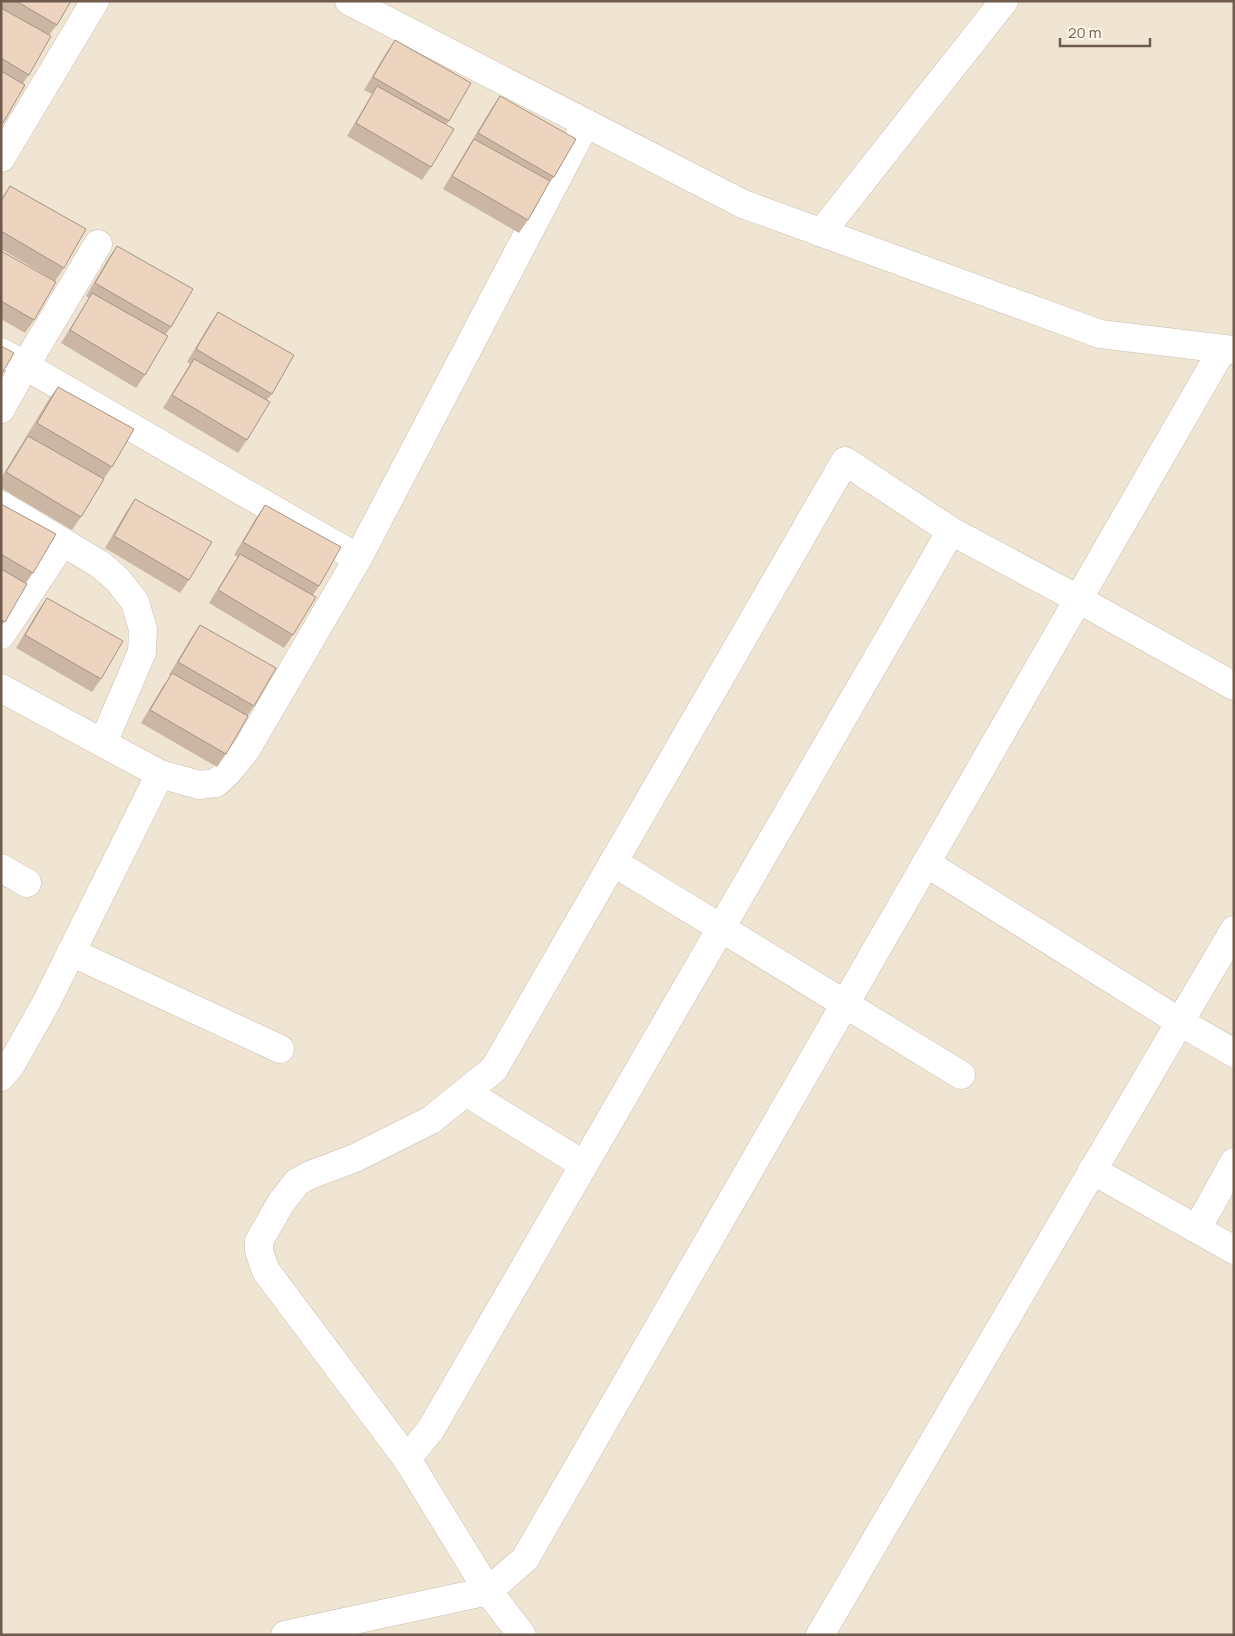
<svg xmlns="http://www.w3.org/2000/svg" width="1235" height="1636" viewBox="0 0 1235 1636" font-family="Manrope,sans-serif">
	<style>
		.residential { fill: #f0e5d3 }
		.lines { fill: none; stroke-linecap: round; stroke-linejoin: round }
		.street-casing { stroke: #c9bbac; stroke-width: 29 }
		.street { stroke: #fff; stroke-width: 28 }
		.wall { fill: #cbb6a4 }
		.building { fill: #ecd4bf; stroke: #a59486 }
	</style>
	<rect width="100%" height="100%" fill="#f9f3e4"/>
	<rect class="residential" x="1" y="1" width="1233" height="1634"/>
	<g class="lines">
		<g class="street-casing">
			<g id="street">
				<polyline points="349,1 743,204 1100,334 1234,350"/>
				<polyline points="1,158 95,1"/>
				<polyline points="821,233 1004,1"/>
				<polyline points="1,352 358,558"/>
				<polyline points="1,409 25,366 98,244"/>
				<polyline points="1,505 101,565 118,580 135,602 143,629 142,652 103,743"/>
				<polyline points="1,635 63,542"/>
				<polyline points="1,688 160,774 199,785 216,783 228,772 246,750 358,558 586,123"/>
				<polyline points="613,862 961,1075"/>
				<polyline points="926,863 1180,1022 1234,1053"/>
				<polyline points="1,868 27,883"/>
				<polyline points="71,952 280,1049"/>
				<polyline points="1,1077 11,1065 47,1001 160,774"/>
				<polyline points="466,1092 584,1165"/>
				<polyline points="1092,1170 1234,1250"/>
				<polyline points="1197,1229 1234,1162"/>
				<polyline points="407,1459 431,1429 951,531"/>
				<polyline points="285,1635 488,1591 525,1559 1222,350"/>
				<polyline points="522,1635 488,1591 407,1459 266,1271 259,1251 259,1241 281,1203 297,1182 310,1175 355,1158 431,1120 494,1069 845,461 951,531 1078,599 1234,686"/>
				<polyline points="820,1635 1234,930"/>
			</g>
		</g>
		<use href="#street" class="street"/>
	</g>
	<g class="wall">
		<polygon points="1,1 71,1 57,25 49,35 29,75 23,83 25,85 1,126"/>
		<polygon points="395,40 449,121 446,125 431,167 422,180 347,136 372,94 364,90 386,53"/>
		<polygon points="500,96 554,177 548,184 528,220 519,233 443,189 491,109"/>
		<polygon points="10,186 64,268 55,281 1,249 1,199"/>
		<polygon points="117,246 171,327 165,335 145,375 136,388 61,343 89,298 86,296 108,259"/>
		<polygon points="1,251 34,320 25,333 1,319"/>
		<polygon points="218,312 272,394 267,400 247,440 238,453 163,408 190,364 187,362 209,325"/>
		<polygon points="58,387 112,467 103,480 81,517 72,530 1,488 1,478 49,399"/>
		<polygon points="135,499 189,580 180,593 105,548 126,512"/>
		<polygon points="1,504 33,573 26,583 1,627"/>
		<polygon points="265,505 319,586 313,595 293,635 284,648 209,603 231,567 238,557 234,555 256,518"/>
		<polygon points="47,598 101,679 92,692 16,648 38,611"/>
		<polygon points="200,625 254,706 247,716 226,754 217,767 141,723 163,686 171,676 169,675 191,638"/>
	</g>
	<g class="building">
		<polygon points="16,1 71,1 57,25"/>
		<polygon points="1,8 51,36 29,75 1,58"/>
		<polygon points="395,40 471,83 449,121 373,77"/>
		<polygon points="1,71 25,85 3,123 1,122"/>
		<polygon points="377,86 454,129 431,167 356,123"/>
		<polygon points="500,96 576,139 554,177 478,133"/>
		<polygon points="474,139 550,181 528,220 452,176"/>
		<polygon points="10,186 86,229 64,268 1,231 1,201"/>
		<polygon points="117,246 193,289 171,327 95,283"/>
		<polygon points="1,251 56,282 34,320 1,301"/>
		<polygon points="92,293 168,336 145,375 70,330"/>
		<polygon points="218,312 294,355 272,394 196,349"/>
		<polygon points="1,346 14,353 1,375"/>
		<polygon points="194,359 270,402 247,440 172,395"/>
		<polygon points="58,387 134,429 112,467 37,423"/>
		<polygon points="28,436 104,479 81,517 6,472"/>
		<polygon points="135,499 212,542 189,580 114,536"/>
		<polygon points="1,504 56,534 33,573 1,554"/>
		<polygon points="265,505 341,547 319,586 243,542"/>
		<polygon points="240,554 316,597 293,635 218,590"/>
		<polygon points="1,569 27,584 5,622 1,620"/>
		<polygon points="47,598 123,641 101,679 25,635"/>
		<polygon points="200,625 276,668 254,706 178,662"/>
		<polygon points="172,673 248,716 226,754 150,710"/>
	</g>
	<rect width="1235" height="1636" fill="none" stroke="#6f5b4d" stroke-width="5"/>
	<path d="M1060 38v8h90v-8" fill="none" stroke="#6f5b4d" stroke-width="2.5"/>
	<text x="1068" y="38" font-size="15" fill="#6f5b4d" stroke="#fdf7ea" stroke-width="4" paint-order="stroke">20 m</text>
</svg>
